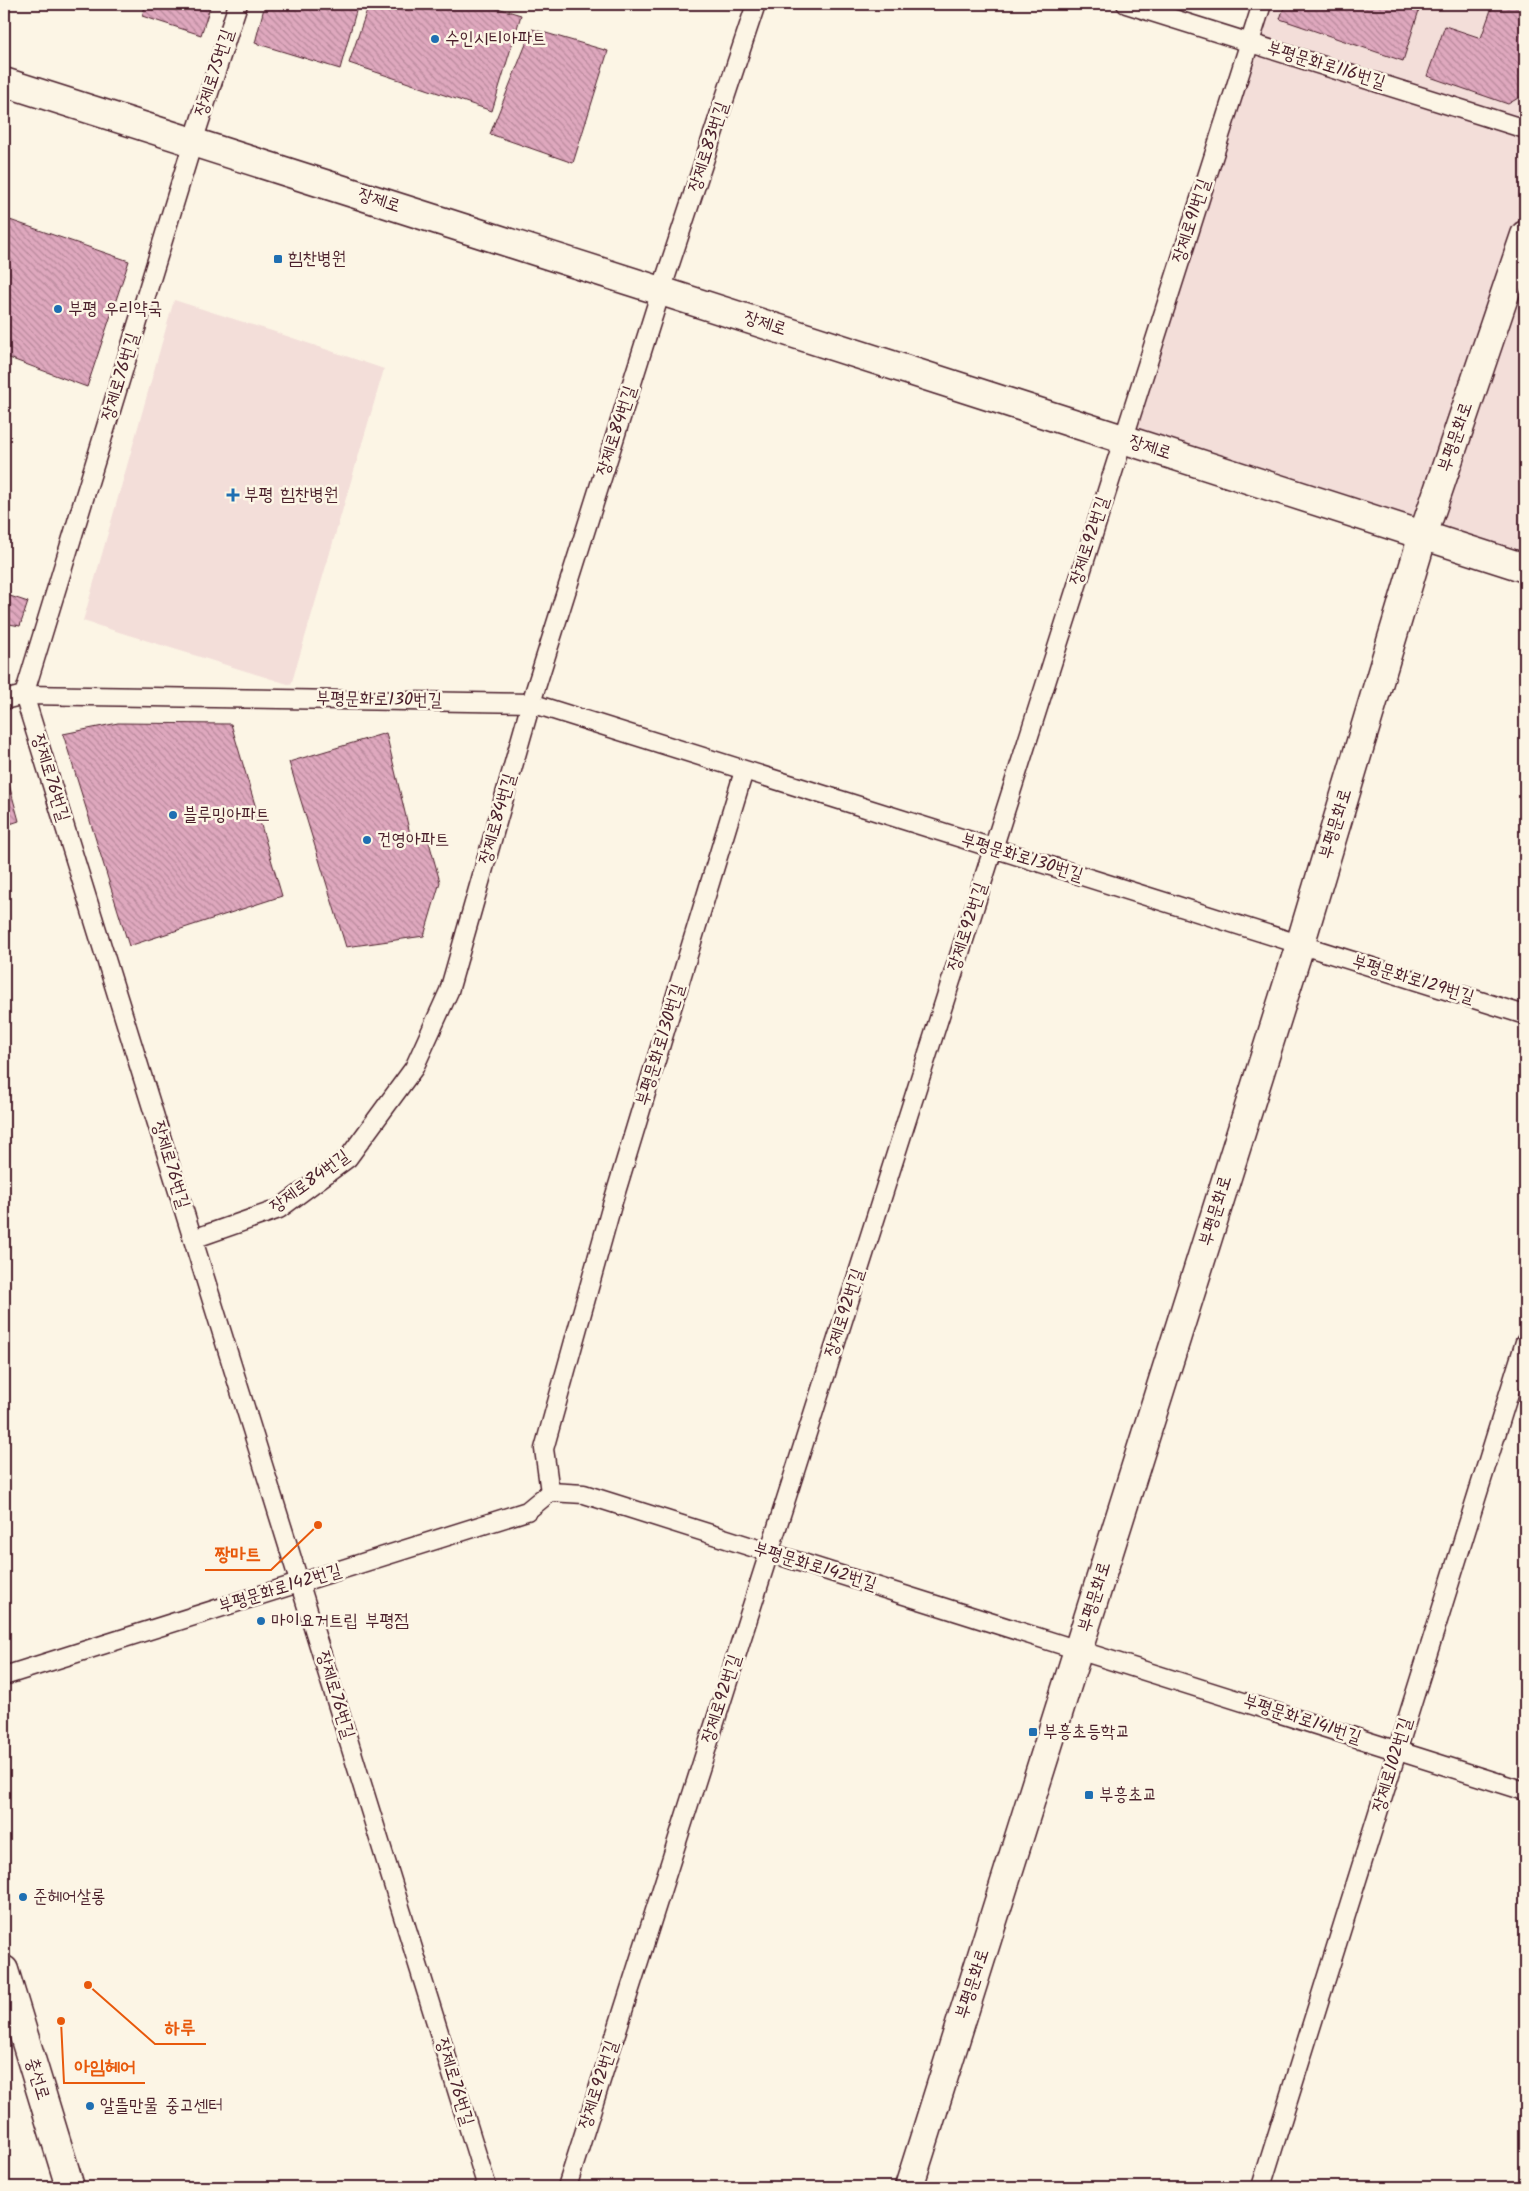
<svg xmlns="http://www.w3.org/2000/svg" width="1529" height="2191" viewBox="0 0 1529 2191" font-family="Kalam,'Poor Story',sans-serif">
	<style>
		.built { fill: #f3ded9 }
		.building { fill: url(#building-back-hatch); stroke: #4a1f2b }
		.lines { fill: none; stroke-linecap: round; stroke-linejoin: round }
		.service-casing { stroke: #4a1f2b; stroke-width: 21 }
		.tertiary-casing { stroke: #4a1f2b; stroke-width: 31 }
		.secondary-casing { stroke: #4a1f2b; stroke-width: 31 }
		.service { stroke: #fcf5e5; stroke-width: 18 }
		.tertiary { stroke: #fcf5e5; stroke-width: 28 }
		.secondary { stroke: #fcf5e5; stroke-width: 28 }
		.poi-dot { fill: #1f6fb2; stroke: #fcf5e5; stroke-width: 2 }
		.labels { text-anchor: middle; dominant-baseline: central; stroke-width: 5; stroke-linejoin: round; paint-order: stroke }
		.poi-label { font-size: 18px; fill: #4a1f2b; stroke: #fcf5e5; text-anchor: start }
		.street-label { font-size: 18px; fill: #4a1f2b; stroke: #fcf5e5 }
		.leader { fill: none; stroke: #e8590c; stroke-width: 2 }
		.callout-dot { fill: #e8590c; stroke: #fcf5e5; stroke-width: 2 }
		.callout-label { font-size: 19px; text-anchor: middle; font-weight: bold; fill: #e8590c; stroke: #fcf5e5; stroke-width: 5; stroke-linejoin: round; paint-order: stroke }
	</style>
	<defs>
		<pattern id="building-back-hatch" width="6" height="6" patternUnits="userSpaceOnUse" patternTransform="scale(1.25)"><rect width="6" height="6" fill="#dfa8be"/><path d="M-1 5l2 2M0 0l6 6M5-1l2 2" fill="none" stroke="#b7889b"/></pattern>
	</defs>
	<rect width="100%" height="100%" fill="#fcf5e5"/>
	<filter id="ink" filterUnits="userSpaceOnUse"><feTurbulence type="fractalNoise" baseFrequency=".02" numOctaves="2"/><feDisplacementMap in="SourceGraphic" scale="10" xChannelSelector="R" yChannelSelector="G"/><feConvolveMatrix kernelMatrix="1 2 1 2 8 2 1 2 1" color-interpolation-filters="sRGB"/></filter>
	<g filter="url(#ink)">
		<g class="built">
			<polygon points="1261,4 1525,4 1525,568 1123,439"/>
			<polygon points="174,300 275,332 384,369 291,685 83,621"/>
		</g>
		<g class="building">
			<polygon points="146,4 211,4 201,35 142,16"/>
			<polygon points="265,4 358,4 340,69 255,43"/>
			<polygon points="369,4 484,4 521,15 492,111 349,63"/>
			<polygon points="1285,4 1421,4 1403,61 1280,19"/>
			<polygon points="1493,4 1525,4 1525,94 1508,104 1427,76 1445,26 1481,38"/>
			<polygon points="532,29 608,51 573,163 490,134"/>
			<polygon points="4,218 129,261 87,387 4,356"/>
			<polygon points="4,594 28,602 20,626 4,623"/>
			<polygon points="118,723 231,724 282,896 129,946 63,734"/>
			<polygon points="386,733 411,838 429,842 440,882 424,936 346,947 289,762"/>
			<polygon points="4,766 19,821 4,826"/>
		</g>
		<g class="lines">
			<g class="service-casing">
				<g id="service">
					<polyline points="238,4 193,142 24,695 487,2187"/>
					<polyline points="1126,4 1525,129"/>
					<polyline points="4,700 24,695 531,703 1525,1015"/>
					<polyline points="193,1239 279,1209 348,1158 414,1068 449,991 531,703 661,291 756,4"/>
					<polyline points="550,1492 544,1449 612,1205 744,771"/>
					<polyline points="4,1676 527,1511 550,1492 584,1494 1525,1791"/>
					<polyline points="567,2187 1262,4"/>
					<polyline points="1261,2187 1525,1342"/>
				</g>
			</g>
			<g class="tertiary-casing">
				<g id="tertiary">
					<polyline points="661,291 1525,568"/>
					<polyline points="4,1970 70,2187"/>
					<polyline points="909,2187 1300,945 1423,535 1525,235"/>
				</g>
			</g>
			<g class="secondary-casing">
				<polyline id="secondary" points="4,82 661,291"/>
			</g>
			<use href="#service" class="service"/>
			<use href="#tertiary" class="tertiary"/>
			<use href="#secondary" class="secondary"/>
		</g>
	</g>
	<g class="poi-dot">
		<circle cx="435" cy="39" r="5"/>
		<rect x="273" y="254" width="10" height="10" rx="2.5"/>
		<circle cx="58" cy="309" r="5"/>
		<path d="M230.5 487.5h5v5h5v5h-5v5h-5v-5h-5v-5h5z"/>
		<circle cx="173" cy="815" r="5"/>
		<circle cx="367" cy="840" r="5"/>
		<circle cx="261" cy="1621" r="5"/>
		<rect x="1028" y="1727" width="10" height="10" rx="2.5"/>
		<rect x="1084" y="1790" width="10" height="10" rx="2.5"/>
		<circle cx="23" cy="1897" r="5"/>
		<circle cx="90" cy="2106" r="5"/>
	</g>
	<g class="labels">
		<g class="poi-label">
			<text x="445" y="39">수인시티아파트</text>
			<text x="288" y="259">힘찬병원</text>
			<text x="68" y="309">부평 우리약국</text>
			<text x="244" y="495">부평 힘찬병원</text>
			<text x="183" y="815">블루밍아파트</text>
			<text x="377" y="840">건영아파트</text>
			<text x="271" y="1621">마이요거트립 부평점</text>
			<text x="1043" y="1732">부흥초등학교</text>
			<text x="1099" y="1795">부흥초교</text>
			<text x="33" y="1897">준헤어살롱</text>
			<text x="100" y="2106">알뜰만물 중고센터</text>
		</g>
		<g class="street-label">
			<text transform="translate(1326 66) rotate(17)">부평문화로116번길</text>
			<text transform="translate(215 73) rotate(-72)">장제로75번길</text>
			<text transform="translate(709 147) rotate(-72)">장제로83번길</text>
			<text transform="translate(379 201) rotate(18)">장제로</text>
			<text transform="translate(1192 221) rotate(-72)">장제로91번길</text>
			<text transform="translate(765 324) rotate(18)">장제로</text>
			<text transform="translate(121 377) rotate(-73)">장제로76번길</text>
			<text transform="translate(617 431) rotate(-72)">장제로84번길</text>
			<text transform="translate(1456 437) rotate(-71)">부평문화로</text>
			<text transform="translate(1150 448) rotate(18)">장제로</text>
			<text transform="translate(1090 541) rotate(-72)">장제로92번길</text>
			<text transform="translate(379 700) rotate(1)">부평문화로130번길</text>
			<text transform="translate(50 778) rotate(73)">장제로76번길</text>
			<text transform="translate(498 819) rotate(-74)">장제로84번길</text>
			<text transform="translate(1336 824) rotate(-73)">부평문화로</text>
			<text transform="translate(1022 858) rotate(17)">부평문화로130번길</text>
			<text transform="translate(968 927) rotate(-72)">장제로92번길</text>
			<text transform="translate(1413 980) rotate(17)">부평문화로129번길</text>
			<text transform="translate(661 1045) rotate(-73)">부평문화로130번길</text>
			<text transform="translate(170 1165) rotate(73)">장제로76번길</text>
			<text transform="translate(310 1182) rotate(-36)">장제로84번길</text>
			<text transform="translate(1216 1211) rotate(-73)">부평문화로</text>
			<text transform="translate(845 1313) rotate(-72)">장제로92번길</text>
			<text transform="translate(815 1567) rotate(17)">부평문화로142번길</text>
			<text transform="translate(280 1589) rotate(-17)">부평문화로142번길</text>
			<text transform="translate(1095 1597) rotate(-73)">부평문화로</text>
			<text transform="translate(335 1695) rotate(73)">장제로76번길</text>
			<text transform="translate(722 1699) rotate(-72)">장제로92번길</text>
			<text transform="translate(1302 1720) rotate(18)">부평문화로141번길</text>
			<text transform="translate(1393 1765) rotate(-73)">장제로102번길</text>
			<text transform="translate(973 1984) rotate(-72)">부평문화로</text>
			<text transform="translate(37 2079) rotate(73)">충선로</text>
			<text transform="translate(454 2082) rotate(73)">장제로76번길</text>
			<text transform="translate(599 2085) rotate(-72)">장제로92번길</text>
		</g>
	</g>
	<path class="leader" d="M318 1525L271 1570H205M88 1985L155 2044H206M61 2021L64 2083H145"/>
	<g class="callout-dot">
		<circle cx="318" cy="1525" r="5"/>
		<circle cx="88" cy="1985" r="5"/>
		<circle cx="61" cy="2021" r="5"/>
	</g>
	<g class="callout-label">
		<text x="238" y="1560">짱마트</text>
		<text x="180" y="2034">하루</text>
		<text x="105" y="2073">아임헤어</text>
	</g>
	<rect width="1529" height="2191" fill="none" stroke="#fcf5e5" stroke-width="20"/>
	<rect x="10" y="10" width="1509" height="2171" fill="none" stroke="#4a1f2b" stroke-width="2" filter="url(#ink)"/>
</svg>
